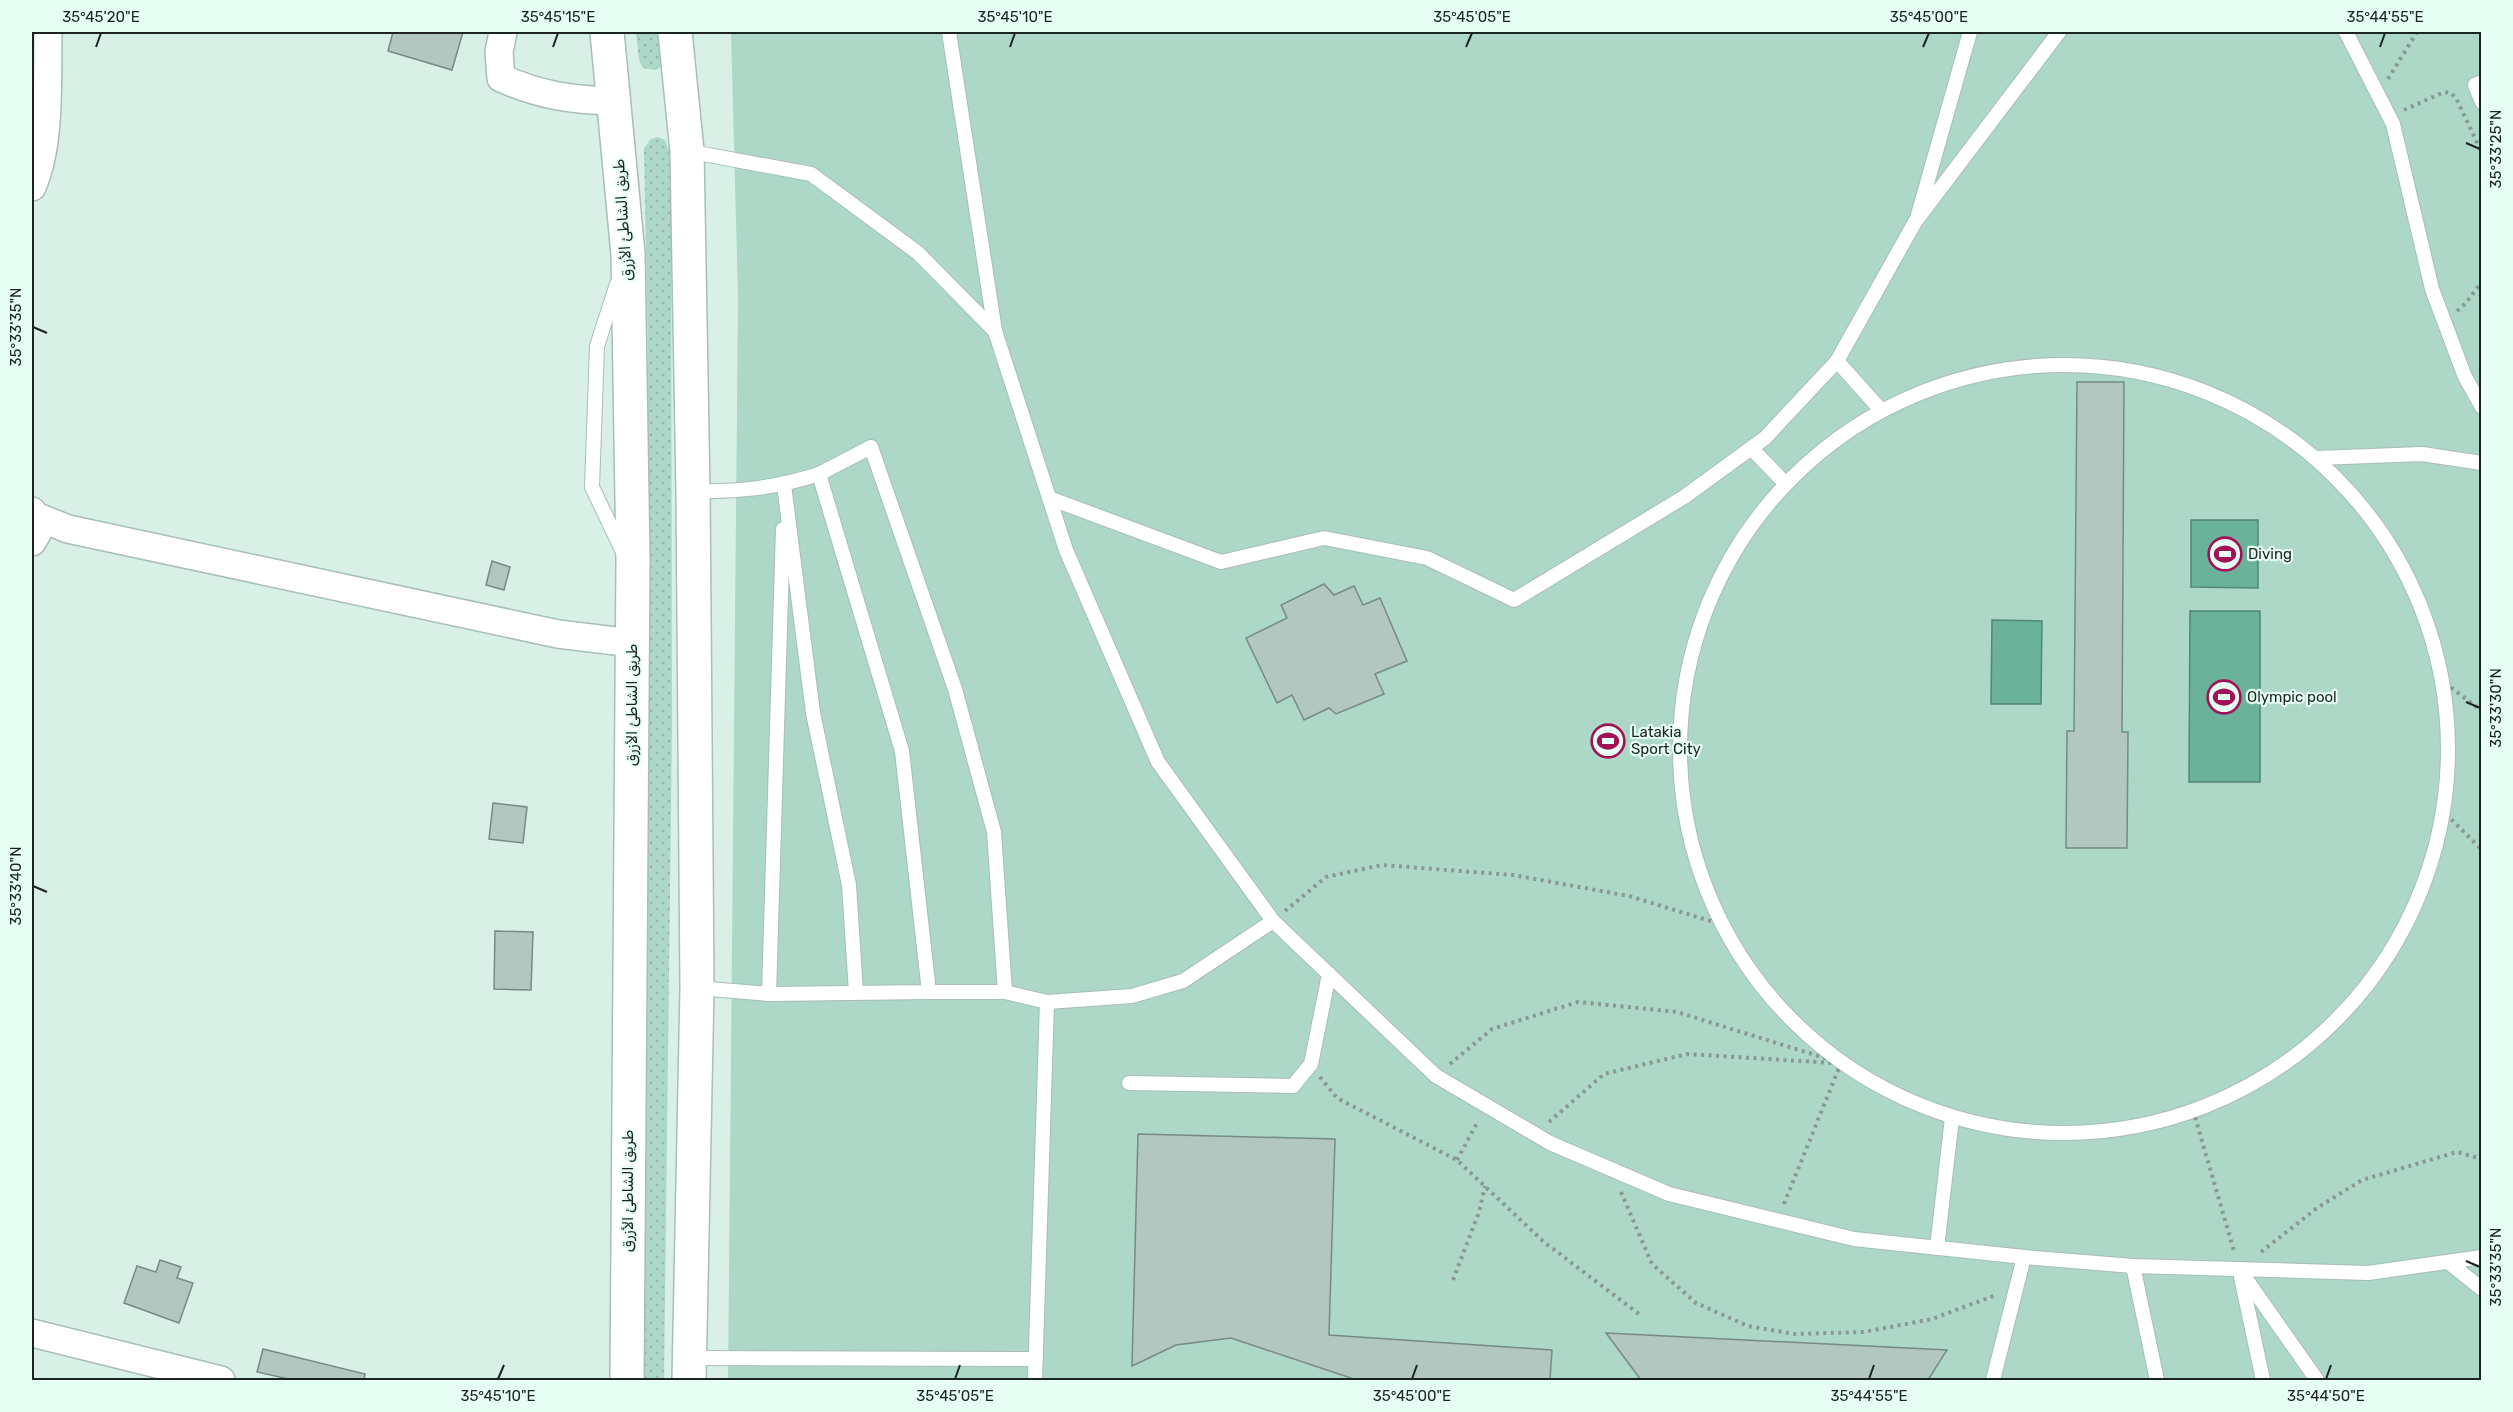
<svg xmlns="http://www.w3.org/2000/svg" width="2513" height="1412" viewBox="0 0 2513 1412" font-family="Rubik,Vazirmatn,sans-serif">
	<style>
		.grass { fill: url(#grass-dots) }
		.garden { fill: #add7c7 }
		.water { fill: #6ab29a; stroke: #528775; stroke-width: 1.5 }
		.building { fill: #b1c7bf; stroke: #768b83; stroke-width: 1.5 }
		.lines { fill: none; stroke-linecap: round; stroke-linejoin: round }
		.lane-casing { stroke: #a8beb6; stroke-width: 16 }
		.street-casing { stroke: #a8beb6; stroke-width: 30 }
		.secondary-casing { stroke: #a8beb6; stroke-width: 36 }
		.path { stroke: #889992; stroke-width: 4; stroke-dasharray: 3 4.5; stroke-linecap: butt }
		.lane { stroke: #fff; stroke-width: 14 }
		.street { stroke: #fff; stroke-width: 27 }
		.secondary { stroke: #fff; stroke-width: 33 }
		.ticks { fill: none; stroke: #1b2420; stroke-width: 2 }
		.labels { text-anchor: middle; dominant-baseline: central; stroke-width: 4.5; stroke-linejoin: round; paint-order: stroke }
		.street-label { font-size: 15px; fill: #1b2420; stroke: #e7fef5 }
		.poi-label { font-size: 15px; fill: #1b2420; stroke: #e7fef5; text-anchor: start }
		.neatline { fill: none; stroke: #1b2420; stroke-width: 2 }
		.ticks-label { font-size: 15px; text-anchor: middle; fill: #1b2420 }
	</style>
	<defs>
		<pattern id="grass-dots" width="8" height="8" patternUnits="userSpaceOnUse" patternTransform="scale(1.5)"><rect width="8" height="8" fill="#add7c7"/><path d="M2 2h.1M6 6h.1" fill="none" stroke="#94b8ab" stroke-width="1.8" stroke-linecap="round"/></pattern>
	</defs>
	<rect width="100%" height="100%" fill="#d9f0e7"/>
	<g class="grass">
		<polygon points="636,32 661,32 662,66 655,70 643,68 639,60"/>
		<polygon points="658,137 665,140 671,156 672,726 664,1380 643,1380 648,354 644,148 651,139"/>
	</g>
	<polygon class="garden" points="731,32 2481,32 2481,1380 728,1380 738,297"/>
	<g class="water">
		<polygon points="2191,520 2258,520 2258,588 2191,587"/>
		<polygon points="2190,611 2260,611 2260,782 2189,782"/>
		<polygon points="1992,620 2042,621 2041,704 1991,704"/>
	</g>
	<g class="building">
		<polygon points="393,32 463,32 452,70 388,51"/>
		<polygon points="2077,382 2124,382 2122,732 2128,732 2127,848 2066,848 2067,731 2074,731"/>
		<polygon points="492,561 510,567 504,590 486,585"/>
		<polygon points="1324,584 1334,595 1354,586 1363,605 1380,598 1407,661 1375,674 1384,694 1336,714 1329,708 1304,720 1292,695 1277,703 1246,638 1287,618 1281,605"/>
		<polygon points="493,803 527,807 523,843 489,839"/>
		<polygon points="495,931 533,932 531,990 494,989"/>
		<polygon points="1138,1134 1335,1139 1329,1335 1552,1350 1550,1380 1351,1380 1351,1378 1231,1338 1176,1345 1132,1366"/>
		<polygon points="160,1260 181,1267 177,1278 193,1283 179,1323 124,1303 137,1266 156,1272"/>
		<polygon points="1606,1333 1947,1350 1928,1380 1641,1380"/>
		<polygon points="263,1349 365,1374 364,1380 293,1380 257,1372"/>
	</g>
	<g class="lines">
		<g class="lane-casing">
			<g id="lane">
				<polyline points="949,32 995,331 1066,550 1158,762 1273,921 1436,1076 1550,1143 1669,1194 1854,1239 2024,1257 2133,1266 2368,1273 2482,1257"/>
				<polyline points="2346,32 2393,124 2432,289 2465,377 2482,407"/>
				<polyline points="2482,82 2475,85 2482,102"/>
				<polyline points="687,151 811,174 918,253 995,331"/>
				<polyline points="1918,215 1970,32"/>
				<polyline points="617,284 597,346 592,487 623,552"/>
				<polyline points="1837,361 1880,409"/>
				<circle cx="2064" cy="749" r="384"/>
				<polyline points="1751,448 1784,482"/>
				<polyline points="2317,458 2422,454 2482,463"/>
				<polyline points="819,474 871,447 955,689 994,832 1005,992"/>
				<polyline points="784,485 813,713 849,885 856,992"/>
				<path d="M693,491c46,1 82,-3 126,-17l83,277 27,241 -160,2 -72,-6"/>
				<polyline points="1049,498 1221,562 1324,538 1427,558 1514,600 1684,497 1765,438 1837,361 1915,222 2059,32"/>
				<polyline points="929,992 1005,992 1047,1002 1035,1380"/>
				<polyline points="769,994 783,529"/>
				<polyline points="1047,1002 1132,996 1183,981 1273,921"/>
				<polyline points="1129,1083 1293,1086 1311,1064 1329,974"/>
				<polyline points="1937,1248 1952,1118"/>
				<polyline points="2448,1262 2482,1289"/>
				<polyline points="2133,1266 2157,1380"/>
				<polyline points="2239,1269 2317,1380"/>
				<polyline points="2241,1277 2263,1380"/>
				<polyline points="690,1358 1036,1359"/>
				<polyline points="1993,1380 2024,1257"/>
			</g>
		</g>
		<g class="street-casing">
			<g id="street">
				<path d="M503,32l-4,20 2,26c38,17 70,22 112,23"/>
				<path d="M32,187c19,-43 15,-107 16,-155"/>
				<polyline points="32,511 33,515 68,529 558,634 632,643"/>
				<polyline points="32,542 45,520"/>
				<polyline points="32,1333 221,1380"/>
			</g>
		</g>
		<g class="secondary-casing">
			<g id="secondary">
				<polyline points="607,32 628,254 633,560 627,1380"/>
				<polyline points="675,32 687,151 693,491 697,988 689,1380"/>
			</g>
		</g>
		<g class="path">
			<polyline points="2388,79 2417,32"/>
			<polyline points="2404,110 2444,92 2451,93 2456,98 2482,153"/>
			<polyline points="2457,311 2465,304 2482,282"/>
			<polyline points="2445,683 2482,711"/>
			<polyline points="2446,814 2482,850"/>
			<polyline points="1285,911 1326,877 1382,865 1513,875 1629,896 1720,924"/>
			<polyline points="1450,1064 1492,1029 1578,1002 1677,1012 1841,1063"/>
			<polyline points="1320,1077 1337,1098 1457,1160 1544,1242 1639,1314"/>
			<polyline points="2193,1110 2234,1251"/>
			<polyline points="1549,1122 1604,1074 1687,1054 1833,1063"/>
			<polyline points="1457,1160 1478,1121"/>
			<polyline points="1621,1192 1652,1264 1696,1303 1748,1326 1794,1334 1864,1332 1932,1319 1996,1295"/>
			<polyline points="1784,1204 1841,1063"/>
			<polyline points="2261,1252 2317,1208 2362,1180 2457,1152 2482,1159"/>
			<polyline points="1453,1280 1479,1212 1485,1186"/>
		</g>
		<use href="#lane" class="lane"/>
		<use href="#street" class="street"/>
		<use href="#secondary" class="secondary"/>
	</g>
	<path class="ticks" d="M96,47l5,-14M553,47l5,-14M1010,47l5,-14M1466,47l6,-14M1923,47l6,-14M2380,47l5,-14M2466,143l14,6M33,327l14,6M2466,702l14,6M33,886l14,6M2466,1261l14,6M498,1379l6,-14M955,1379l5,-14M1412,1379l5,-14M1869,1379l5,-14M2326,1379l5,-14"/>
	<defs>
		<g id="stadium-ring" transform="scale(1.725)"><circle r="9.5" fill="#e7fef5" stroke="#a21155" stroke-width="1.5"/><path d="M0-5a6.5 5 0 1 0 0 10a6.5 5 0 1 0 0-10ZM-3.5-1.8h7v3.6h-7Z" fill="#a21155"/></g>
	</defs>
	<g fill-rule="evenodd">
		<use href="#stadium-ring" x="2225" y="554"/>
		<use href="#stadium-ring" x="2224" y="697"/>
		<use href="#stadium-ring" x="1608" y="741"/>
	</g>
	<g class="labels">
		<g class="street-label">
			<text transform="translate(623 220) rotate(-94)">طريق الشاطئ الأزرق</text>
			<text transform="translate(632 705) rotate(-90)">طريق الشاطئ الأزرق</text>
			<text transform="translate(628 1191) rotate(-90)">طريق الشاطئ الأزرق</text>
		</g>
		<g class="poi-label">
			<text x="2248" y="554">Diving</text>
			<text x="2247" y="697">Olympic pool</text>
			<text x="1631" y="732">Latakia<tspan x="1631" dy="17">Sport City</tspan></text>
		</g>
	</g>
	<rect width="2513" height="1412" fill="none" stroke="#e7fef5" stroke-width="66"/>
	<rect x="33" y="33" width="2447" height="1346" class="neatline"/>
	<g class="ticks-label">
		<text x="101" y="22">35°45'20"E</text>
		<text x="558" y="22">35°45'15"E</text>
		<text x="1015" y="22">35°45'10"E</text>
		<text x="1472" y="22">35°45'05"E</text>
		<text x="1929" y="22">35°45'00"E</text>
		<text x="2385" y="22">35°44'55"E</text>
		<text transform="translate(2496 149) rotate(-90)" y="5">35°33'25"N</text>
		<text transform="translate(16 327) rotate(-90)" y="5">35°33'35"N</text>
		<text transform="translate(2496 708) rotate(-90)" y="5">35°33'30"N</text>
		<text transform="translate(16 886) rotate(-90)" y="5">35°33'40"N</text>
		<text transform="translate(2496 1267) rotate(-90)" y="5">35°33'35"N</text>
		<text x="498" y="1401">35°45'10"E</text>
		<text x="955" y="1401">35°45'05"E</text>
		<text x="1412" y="1401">35°45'00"E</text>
		<text x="1869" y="1401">35°44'55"E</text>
		<text x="2326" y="1401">35°44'50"E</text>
	</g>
</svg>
